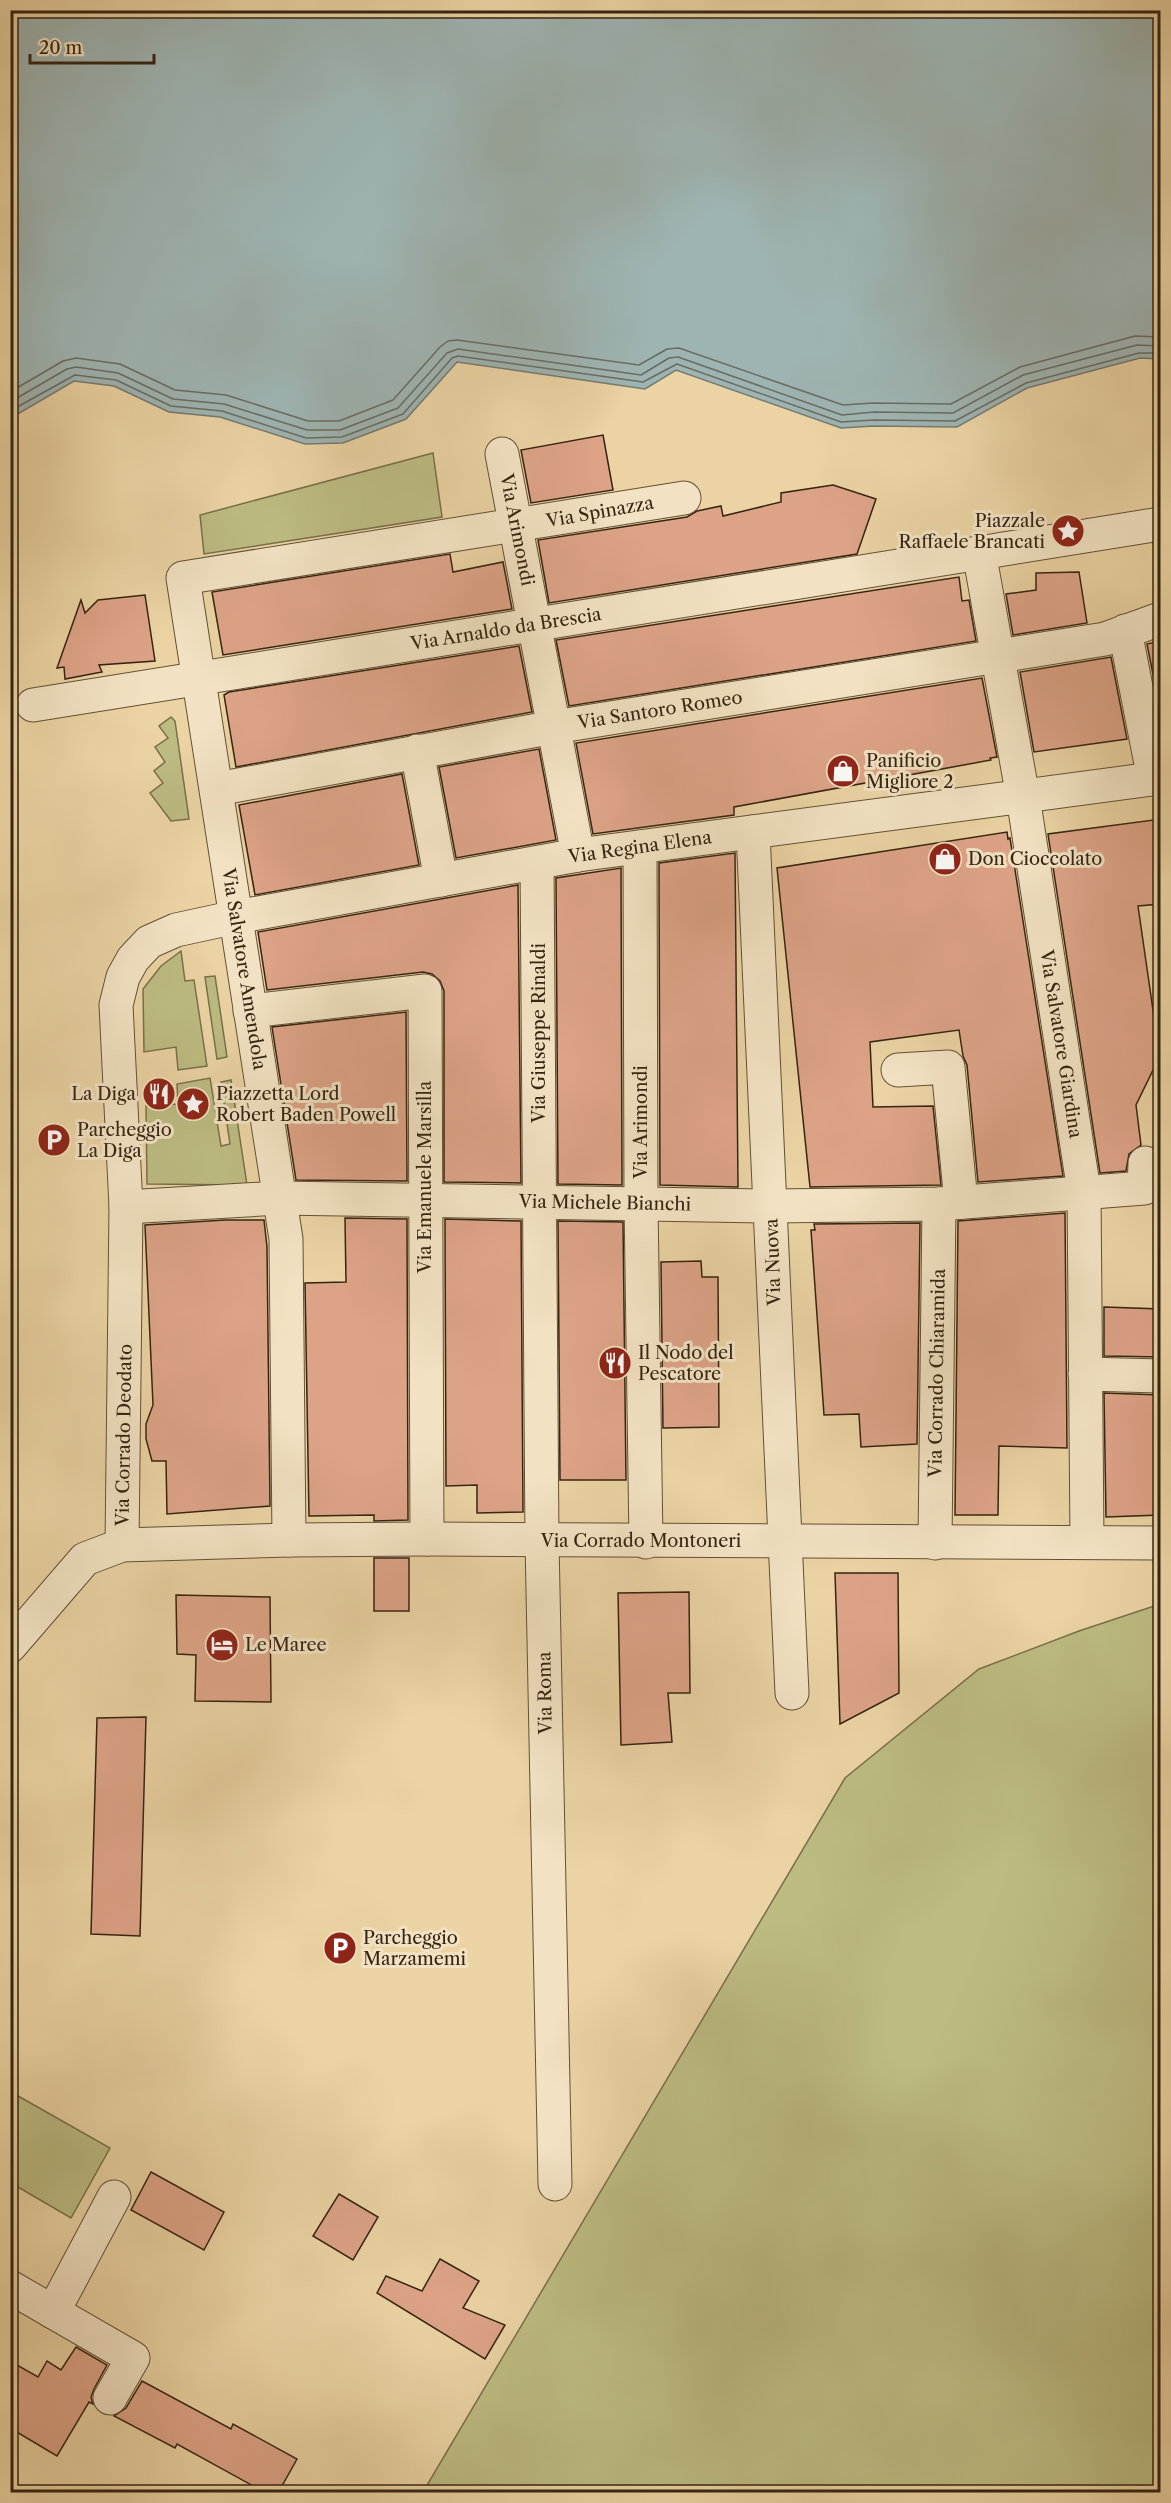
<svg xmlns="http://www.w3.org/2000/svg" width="1171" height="2503" viewBox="0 0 1171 2503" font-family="'Libre Caslon Text',serif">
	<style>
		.green { fill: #bcbb82; stroke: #78704a; stroke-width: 1.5 }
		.water { fill: #9eb4b2; stroke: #747a72; stroke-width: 1.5 }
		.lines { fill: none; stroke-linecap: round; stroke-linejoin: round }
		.shore { stroke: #6a6c62; stroke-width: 1.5 }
		.building { fill: #dda387; stroke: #352412; stroke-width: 1.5 }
		.pedestrian-casing { stroke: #625036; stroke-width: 35 }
		.minor-casing { stroke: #625036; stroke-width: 35 }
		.pedestrian { stroke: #f2e2c3; stroke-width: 33 }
		.minor { stroke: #f2e2c3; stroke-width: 33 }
		.labels { text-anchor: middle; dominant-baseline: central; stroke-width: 6; stroke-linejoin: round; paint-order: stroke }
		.street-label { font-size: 18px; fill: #352412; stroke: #f2e2c3 }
		.poi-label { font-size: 18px; fill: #352412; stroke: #f2e2c3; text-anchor: start }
	</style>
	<rect width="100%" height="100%" fill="#ebd3a3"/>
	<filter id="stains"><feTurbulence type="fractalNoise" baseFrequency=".00333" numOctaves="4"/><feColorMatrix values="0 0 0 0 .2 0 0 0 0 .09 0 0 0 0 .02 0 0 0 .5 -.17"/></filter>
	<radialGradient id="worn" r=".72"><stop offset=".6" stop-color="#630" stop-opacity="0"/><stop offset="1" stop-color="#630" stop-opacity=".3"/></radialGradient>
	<g class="green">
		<polygon points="433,453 442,517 204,554 200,515"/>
		<polygon points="171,717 175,721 189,819 171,821 150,793 163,783 154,771 165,762 155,747 168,738 159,726"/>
		<polygon points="181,951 185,981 194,980 207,1066 178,1070 176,1047 144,1052 143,989 161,966"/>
		<polygon points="215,976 227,1057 217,1059 205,977"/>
		<polygon points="210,1078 221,1146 230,1144 221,1082 231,1080 247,1185 147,1184 146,1106 178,1104 177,1084"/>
		<polygon points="1160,1604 1160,2492 423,2492 845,1778 979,1669 1079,1631"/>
		<polygon points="11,2092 110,2148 71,2218 11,2183"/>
	</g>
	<polygon class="water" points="10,11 1160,11 1160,359 1140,358 1027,388 957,427 874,426 841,428 676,370 645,389 457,362 406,419 343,443 305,444 220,417 169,412 114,386 74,381 11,418"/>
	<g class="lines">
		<g class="shore">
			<polyline points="10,392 63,361 76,358 120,364 175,390 226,395 308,421 339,421 393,400 440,347 448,341 457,340 639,365 667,349 679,348 843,405 873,403 951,404 1020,367 1135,336 1160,337"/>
			<polyline points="10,402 67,369 76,367 118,373 173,399 224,404 307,430 340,430 398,408 447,353 458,349 641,375 669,358 678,357 842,415 874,412 953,413 1023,375 1137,345 1160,346"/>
			<polyline points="10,411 75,375 116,380 171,406 222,411 306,438 342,437 403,414 452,358 458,356 643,382 677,364 841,422 874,420 955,421 1026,383 1139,353 1160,353"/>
		</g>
	</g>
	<g class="building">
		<polygon points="603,435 613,490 531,503 521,450"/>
		<polygon points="833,485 876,499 857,554 549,603 538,540 687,517 697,511 721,506 723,516 781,502 781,493"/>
		<polygon points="450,554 453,572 503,562 512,609 223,655 212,592"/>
		<polygon points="1079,572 1087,623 1013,635 1006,594 1036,590 1036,573"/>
		<polygon points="959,577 962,601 969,600 976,641 569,706 556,640"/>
		<polygon points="145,595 155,661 99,665 102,672 65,679 64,667 57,668 81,600 85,613 98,600"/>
		<polygon points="1161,641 1161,715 1147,644"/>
		<polygon points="519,646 532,712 236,767 224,695 229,692"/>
		<polygon points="1111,657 1127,739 1034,752 1020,672"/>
		<polygon points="982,678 997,757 990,758 991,760 734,807 734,815 593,834 576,743"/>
		<polygon points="539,749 556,840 456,858 439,767"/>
		<polygon points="402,774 419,865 255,895 239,805"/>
		<polygon points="1161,819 1161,904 1138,906 1156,1031 1154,1068 1136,1105 1141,1145 1129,1154 1126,1171 1100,1173 1048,834"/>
		<polygon points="1007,832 1008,839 1010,838 1063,1176 978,1182 967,1065 963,1056 959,1030 870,1042 873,1107 933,1106 941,1185 810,1187 777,868"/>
		<polygon points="735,853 738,1187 660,1185 659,863"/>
		<polygon points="621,868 622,1185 558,1184 556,878"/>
		<polygon points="518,885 521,1183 444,1182 444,991 440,981 432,974 423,972 267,990 258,932"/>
		<polygon points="406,1012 407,1181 296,1180 272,1027"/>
		<polygon points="1065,1213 1067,1448 999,1446 998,1515 955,1515 958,1221"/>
		<polygon points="345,1218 407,1219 408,1520 374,1521 374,1515 309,1516 305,1283 346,1282"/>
		<polygon points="445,1219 521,1221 523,1512 477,1513 477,1485 446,1486"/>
		<polygon points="225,1220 264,1220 267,1247 270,1506 167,1514 166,1461 152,1461 146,1439 146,1424 153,1405 145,1225"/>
		<polygon points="558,1221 623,1222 626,1480 560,1480"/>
		<polygon points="920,1223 917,1444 861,1447 859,1414 824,1415 811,1230 815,1230 814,1224"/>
		<polygon points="701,1261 702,1277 718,1277 719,1427 663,1428 661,1262"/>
		<polygon points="1104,1307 1161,1309 1161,1357 1104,1356"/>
		<polygon points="1104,1393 1161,1395 1161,1515 1106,1517"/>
		<rect x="374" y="1558" width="35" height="53"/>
		<polygon points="835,1573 898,1573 899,1693 840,1724"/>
		<polygon points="689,1592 690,1693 668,1693 672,1742 621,1745 618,1593"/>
		<polygon points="176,1595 270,1597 271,1702 195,1701 196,1655 177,1654"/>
		<polygon points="146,1717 140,1936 91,1934 97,1718"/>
		<polygon points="151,2172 224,2212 204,2250 131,2210"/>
		<polygon points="339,2194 378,2217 353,2260 313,2236"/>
		<polygon points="440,2259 479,2281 463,2308 505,2325 485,2359 377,2293 386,2276 422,2291"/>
		<polygon points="76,2347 107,2365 94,2389 91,2397 93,2404 89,2402 57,2456 10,2428 10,2361 38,2377 47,2361 61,2370"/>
		<polygon points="142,2381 231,2429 233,2424 297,2459 278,2493 266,2493 177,2444 175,2448 114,2416 126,2408"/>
	</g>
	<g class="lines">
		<g class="pedestrian-casing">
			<g id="pedestrian">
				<polyline points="1125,631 1154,779"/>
				<polyline points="640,847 641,1203"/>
			</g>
		</g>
		<g class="minor-casing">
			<g id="minor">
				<polyline points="502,454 578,855"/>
				<polyline points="979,552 1023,797 1084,1191 1087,1542"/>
				<polyline points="33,705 1160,524"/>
				<polyline points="417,751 441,880"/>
				<polyline points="217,789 554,727 1105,639 1160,619"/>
				<polyline points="753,832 792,1693"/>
				<polyline points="537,863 542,1541 555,2184"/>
				<polyline points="250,1011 425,991 427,1539"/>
				<polyline points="898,1070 948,1067 961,1202"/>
				<polyline points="641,1203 646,1542"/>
				<polyline points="126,1207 279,1198 771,1206 939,1204 1144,1188 1145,1163"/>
				<polyline points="1085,1374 1160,1376"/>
				<polyline points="289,1540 286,1239 183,578 684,498"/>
				<polyline points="935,1543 939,1204"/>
				<polyline points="122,1545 126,1207 116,1005 123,977 133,959 149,942 176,930 236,917 578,855 1160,778"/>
				<polyline points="10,1646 85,1559 122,1545 289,1540 427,1539 1160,1543"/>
				<polyline points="10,2287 133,2358 110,2398"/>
				<polyline points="53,2312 114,2197"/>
			</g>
		</g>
		<use href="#pedestrian" class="pedestrian"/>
		<use href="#minor" class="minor"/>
	</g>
	<defs>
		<g id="sight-disc" transform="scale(1.725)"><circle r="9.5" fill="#8f2418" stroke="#f2e2c3"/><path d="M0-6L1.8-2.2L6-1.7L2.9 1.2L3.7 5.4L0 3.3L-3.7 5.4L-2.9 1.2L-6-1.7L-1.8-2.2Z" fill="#fff"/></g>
		<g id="shop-disc" transform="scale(1.725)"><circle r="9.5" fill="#8f2418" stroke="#f2e2c3"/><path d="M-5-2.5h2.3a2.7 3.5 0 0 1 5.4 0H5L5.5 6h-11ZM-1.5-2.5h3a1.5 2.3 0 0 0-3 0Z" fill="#fff"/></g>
		<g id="restaurant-disc" transform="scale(1.725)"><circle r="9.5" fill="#8f2418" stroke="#f2e2c3"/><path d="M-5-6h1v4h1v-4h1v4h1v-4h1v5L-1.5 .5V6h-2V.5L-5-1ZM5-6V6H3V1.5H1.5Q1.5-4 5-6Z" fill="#fff"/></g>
		<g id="parking-disc" transform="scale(1.725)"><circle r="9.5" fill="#8f2418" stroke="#f2e2c3"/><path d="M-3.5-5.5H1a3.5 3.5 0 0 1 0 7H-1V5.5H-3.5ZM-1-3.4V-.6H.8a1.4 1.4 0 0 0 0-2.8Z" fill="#fff"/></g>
		<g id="hotel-disc" transform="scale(1.725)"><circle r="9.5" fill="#8f2418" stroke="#f2e2c3"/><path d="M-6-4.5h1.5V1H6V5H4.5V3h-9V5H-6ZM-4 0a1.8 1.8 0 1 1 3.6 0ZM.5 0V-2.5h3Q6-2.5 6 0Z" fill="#fff"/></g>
	</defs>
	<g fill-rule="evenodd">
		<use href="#sight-disc" x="1068" y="531"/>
		<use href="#shop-disc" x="843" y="771"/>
		<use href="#shop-disc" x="945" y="859"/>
		<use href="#restaurant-disc" x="159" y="1094"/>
		<use href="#sight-disc" x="193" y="1104"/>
		<use href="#parking-disc" x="54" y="1140"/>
		<use href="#restaurant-disc" x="615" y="1363"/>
		<use href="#hotel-disc" x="222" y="1645"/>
		<use href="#parking-disc" x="340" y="1948"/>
	</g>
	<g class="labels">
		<g class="street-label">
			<text transform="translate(600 512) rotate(-10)">Via Spinazza</text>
			<text transform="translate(517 530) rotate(79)">Via Arimondi</text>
			<text transform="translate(506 629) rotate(-9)">Via Arnaldo da Brescia</text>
			<text transform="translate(660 710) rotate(-9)">Via Santoro Romeo</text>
			<text transform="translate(640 847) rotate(-8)">Via Regina Elena</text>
			<text transform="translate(244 969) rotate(81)">Via Salvatore Amendola</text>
			<text transform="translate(539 1033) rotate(-90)">Via Giuseppe Rinaldi</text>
			<text transform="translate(1061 1044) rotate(81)">Via Salvatore Giardina</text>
			<text transform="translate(641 1122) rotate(-90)">Via Arimondi</text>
			<text transform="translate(425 1177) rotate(-90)">Via Emanuele Marsilla</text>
			<text transform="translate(605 1203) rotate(1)">Via Michele Bianchi</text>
			<text transform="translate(773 1262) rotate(-92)">Via Nuova</text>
			<text transform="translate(937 1373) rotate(-89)">Via Corrado Chiaramida</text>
			<text transform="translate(124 1435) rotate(-89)">Via Corrado Deodato</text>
			<text x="641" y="1541">Via Corrado Montoneri</text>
			<text transform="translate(545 1693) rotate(-91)">Via Roma</text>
		</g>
		<g class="poi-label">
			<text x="1045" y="521" text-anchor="end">Piazzale<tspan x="1045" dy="21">Raffaele Brancati</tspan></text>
			<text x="866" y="761">Panificio<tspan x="866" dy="21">Migliore 2</tspan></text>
			<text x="968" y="859">Don Cioccolato</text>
			<text x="136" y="1094" text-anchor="end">La Diga</text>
			<text x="216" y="1094">Piazzetta Lord<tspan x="216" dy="21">Robert Baden Powell</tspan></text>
			<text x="77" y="1130">Parcheggio<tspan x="77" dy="21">La Diga</tspan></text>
			<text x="638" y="1353">Il Nodo del<tspan x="638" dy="21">Pescatore</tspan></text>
			<text x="245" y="1645">Le Maree</text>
			<text x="363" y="1938">Parcheggio<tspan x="363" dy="21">Marzamemi</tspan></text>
		</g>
	</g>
	<rect width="1171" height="2503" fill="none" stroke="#ebd3a3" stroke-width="36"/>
	<rect x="12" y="12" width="1147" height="2479" fill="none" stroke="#352412" stroke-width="3"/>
	<rect x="18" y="18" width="1135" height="2467" fill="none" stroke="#352412" stroke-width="1.5"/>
	<path d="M30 54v9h124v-9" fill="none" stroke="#352412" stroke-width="3"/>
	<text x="39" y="54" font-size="18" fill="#352412" stroke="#f2e2c3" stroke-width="4.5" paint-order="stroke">20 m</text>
	<rect width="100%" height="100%" filter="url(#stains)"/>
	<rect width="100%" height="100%" fill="url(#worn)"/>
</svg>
